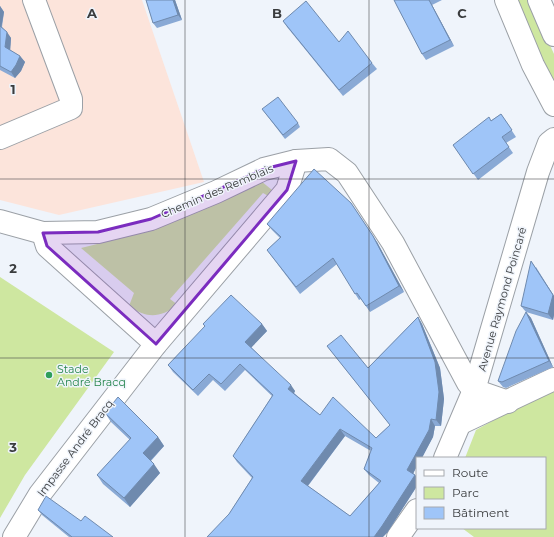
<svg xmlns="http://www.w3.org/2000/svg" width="554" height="537" viewBox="0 0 554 537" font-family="Montserrat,sans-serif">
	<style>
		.industrial { fill: #fce4db }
		.green { fill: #cee7a0 }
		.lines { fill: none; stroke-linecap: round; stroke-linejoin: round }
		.minor-casing { stroke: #9ba0a6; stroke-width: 24 }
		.major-casing { stroke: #9ba0a6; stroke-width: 24 }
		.minor { stroke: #fff; stroke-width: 22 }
		.major { stroke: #fff; stroke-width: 22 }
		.wall { fill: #89a9d5; fill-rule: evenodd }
		.shaded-wall { fill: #6f8aae }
		.building { fill: #9fc5f8; stroke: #6f8aae; fill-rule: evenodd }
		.marked { fill: #7b2cbf; fill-opacity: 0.2; stroke: #7b2cbf; stroke-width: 3; stroke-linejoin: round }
		.grid { fill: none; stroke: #3a3c3e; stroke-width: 1; stroke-opacity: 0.55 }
		.leisure-dot { fill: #2e9e5b; stroke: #eff4fb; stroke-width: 1.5 }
		.labels { text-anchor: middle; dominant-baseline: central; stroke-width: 3; stroke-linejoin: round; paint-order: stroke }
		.street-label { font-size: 11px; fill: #3a3c3e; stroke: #eff4fb }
		.leisure-label { font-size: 11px; fill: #27864d; stroke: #eff4fb; text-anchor: start }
		.grid-label { font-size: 13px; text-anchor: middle; font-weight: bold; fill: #3a3c3e; stroke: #eff4fb; stroke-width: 3; stroke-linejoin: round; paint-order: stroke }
	</style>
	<rect width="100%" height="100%" fill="#eff4fb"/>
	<polygon class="industrial" points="0,0 142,0 204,182 59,215 0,200"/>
	<g class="green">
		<polygon points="515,0 529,0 554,54 554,85"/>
		<path d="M261,181l11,9 -2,7 -7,-4 -93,106 8,6c-19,13 -30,14 -49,1l5,-13 -53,-45 69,-17z"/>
		<polygon points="0,277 114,352 25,475 0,518"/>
		<polygon points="554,387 554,537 474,537 462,528 545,528 545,458 465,458 476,430"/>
	</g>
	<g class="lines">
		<g class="minor-casing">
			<g id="minor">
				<polyline points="506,0 533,65 554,105"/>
				<polyline points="539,0 554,35"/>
				<polyline points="0,138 71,108 71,99 34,0"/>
				<polyline points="0,221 43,233 98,232 151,219 216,192 264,169 296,161 329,159 347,173 393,243 468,383 474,390 508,402"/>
				<polyline points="43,233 47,246 156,344"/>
				<polyline points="461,423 554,379"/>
				<polyline points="14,537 40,494 156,344 287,190 296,161"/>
			</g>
		</g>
		<g class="major-casing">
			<g id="major">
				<polyline points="445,458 474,390 538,172 549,143 554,139"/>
				<polyline points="398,537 417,510"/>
			</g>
		</g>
		<use href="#minor" class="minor"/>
		<use href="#major" class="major"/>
	</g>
	<g class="wall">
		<polygon points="146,0 175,0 182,20 157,28 153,23"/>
		<polygon points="394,0 442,0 432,5 454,46 426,60 422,54"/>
		<polygon points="0,6 4,12 2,27 11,38 10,50 20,56 25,62 21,71 15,78 0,70"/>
		<polygon points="283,21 339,42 372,63 377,69 343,96 287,27"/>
		<polygon points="262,109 298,123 300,127 285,139"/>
		<polygon points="501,114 516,137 506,143 513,153 478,180 453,145"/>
		<polygon points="267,224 377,242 404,292 370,312 361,299 359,300 337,264 300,294 267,250 280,238 272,230"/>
		<polygon points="536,267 554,296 554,315 553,320 526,312 531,318 553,367 506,388 503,387 498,381 526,312 521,306"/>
		<path d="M418,317l4,7 18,44 4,31 -3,27h-6l-2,11 -20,36 4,4v9l-30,47 -158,-19 23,-36 -15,-16 -4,-6 39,-60 -27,-26 -20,21 -12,-11 -15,16 -25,-24 -5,-7 37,-38 -2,-3h59l5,7 -16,16 44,44 -1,2 26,22 56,23 14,-13 -63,-79 41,22zM345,436l26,15 -7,18 5,6 10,8 -29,33 -42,-30z"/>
		<polygon points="105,413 158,437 164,446 151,461 160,473 130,507 103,484 97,475 130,440 111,422"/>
		<polygon points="38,510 81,521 113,537 69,537 42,515"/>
	</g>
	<g class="shaded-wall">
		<polygon points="173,0 175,0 182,20 178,15"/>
		<polygon points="429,0 432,5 454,46 450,40"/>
		<polygon points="0,6 4,12 1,29 0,28"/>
		<polygon points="7,32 11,38 10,53 5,47"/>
		<polygon points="20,56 25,62 21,71 15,78 11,72"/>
		<polygon points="351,203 377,242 404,292 399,286"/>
		<polygon points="531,261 554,296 554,315 553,320 548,314"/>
		<polygon points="526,312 531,318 553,367 549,361"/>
		<polygon points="418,317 422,324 440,368 444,399 441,426 436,420"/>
		<polygon points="262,324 267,331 250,349 245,342"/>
		<polygon points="291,385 295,391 293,395 288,389"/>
		<polygon points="431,419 435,426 433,437 422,458 417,458 417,466 412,476 407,470"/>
		<polygon points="340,429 345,436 306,488 301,481"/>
		<polygon points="158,437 164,446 149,462 143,453"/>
		<polygon points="154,464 160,473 130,507 124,498"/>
		<polygon points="415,475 417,477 417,486 387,533 383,537 374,537"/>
	</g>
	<g class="building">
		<polygon points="146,0 173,0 178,15 153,23"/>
		<polygon points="394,0 429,0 450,40 422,54 397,6"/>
		<polygon points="306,1 339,42 348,31 372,63 339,90 283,21"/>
		<polygon points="0,26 7,32 5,47 20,56 16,65 11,72 0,66"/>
		<polygon points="278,97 298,123 283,135 262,109"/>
		<polygon points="501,114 512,130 502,137 509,147 473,174 453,145 489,117 491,121"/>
		<polygon points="314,169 351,203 373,236 399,286 366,306 357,293 355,294 333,258 296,287 267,250 281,237 267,224"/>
		<polygon points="531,261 553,295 548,314 521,306"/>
		<path d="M231,295l31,29 -17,18 46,43 -3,4 32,26 13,-18 43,41 14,-13 -63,-79 14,-11 27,33 50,-51 17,45 4,30 -3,28 -5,-1 -2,11 -22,40 8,5 -33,51 -8,11h-167l22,-23 24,-37 -20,-21 40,-61 -33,-31 -19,20 -12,-10 -16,16 -25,-25 37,-39 -2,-2zM340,429l32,19 -8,21 17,12 -31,35 -49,-35z"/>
		<polygon points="526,312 549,361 502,382 498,381 516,331"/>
		<polygon points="118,397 158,437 143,453 154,464 124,498 97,475 131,438 105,413"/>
		<polygon points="46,496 81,521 85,516 113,537 72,537 38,510"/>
	</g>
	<path class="marked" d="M296,161l-9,29 -131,154 -109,-98 -4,-13 55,-1 53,-13 113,-50z"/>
	<path class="grid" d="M185,0v537M369,0v537M0,179h554M0,358h554"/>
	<circle class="leisure-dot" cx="49" cy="375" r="4"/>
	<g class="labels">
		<g class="street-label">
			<text transform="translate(217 191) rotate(-23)">Chemin des Remblais</text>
			<text transform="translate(502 299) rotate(-74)">Avenue Raymond Poincaré</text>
			<text transform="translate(75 448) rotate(-53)">Impasse André Bracq</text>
		</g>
		<g class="leisure-label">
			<text x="57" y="369">Stade<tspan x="57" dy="13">André Bracq</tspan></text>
		</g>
	</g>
	<g class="grid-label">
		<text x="92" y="18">A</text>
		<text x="277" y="18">B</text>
		<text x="462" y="18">C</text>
		<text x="13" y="94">1</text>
		<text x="13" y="273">2</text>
		<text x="13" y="452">3</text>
	</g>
	<rect x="416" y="457" width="130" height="72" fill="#eff4fb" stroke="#a7aaaf"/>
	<rect x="424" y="470" width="20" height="6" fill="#ffffff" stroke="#a7aaaf"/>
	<text x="452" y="477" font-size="12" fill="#3a3c3e">Route</text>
	<rect x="424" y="487" width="20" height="12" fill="#cee7a0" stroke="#a7aaaf"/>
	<text x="452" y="497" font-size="12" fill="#3a3c3e">Parc</text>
	<rect x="424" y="507" width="20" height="12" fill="#9fc5f8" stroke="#a7aaaf"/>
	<text x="452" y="517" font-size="12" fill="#3a3c3e">Bâtiment</text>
</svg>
